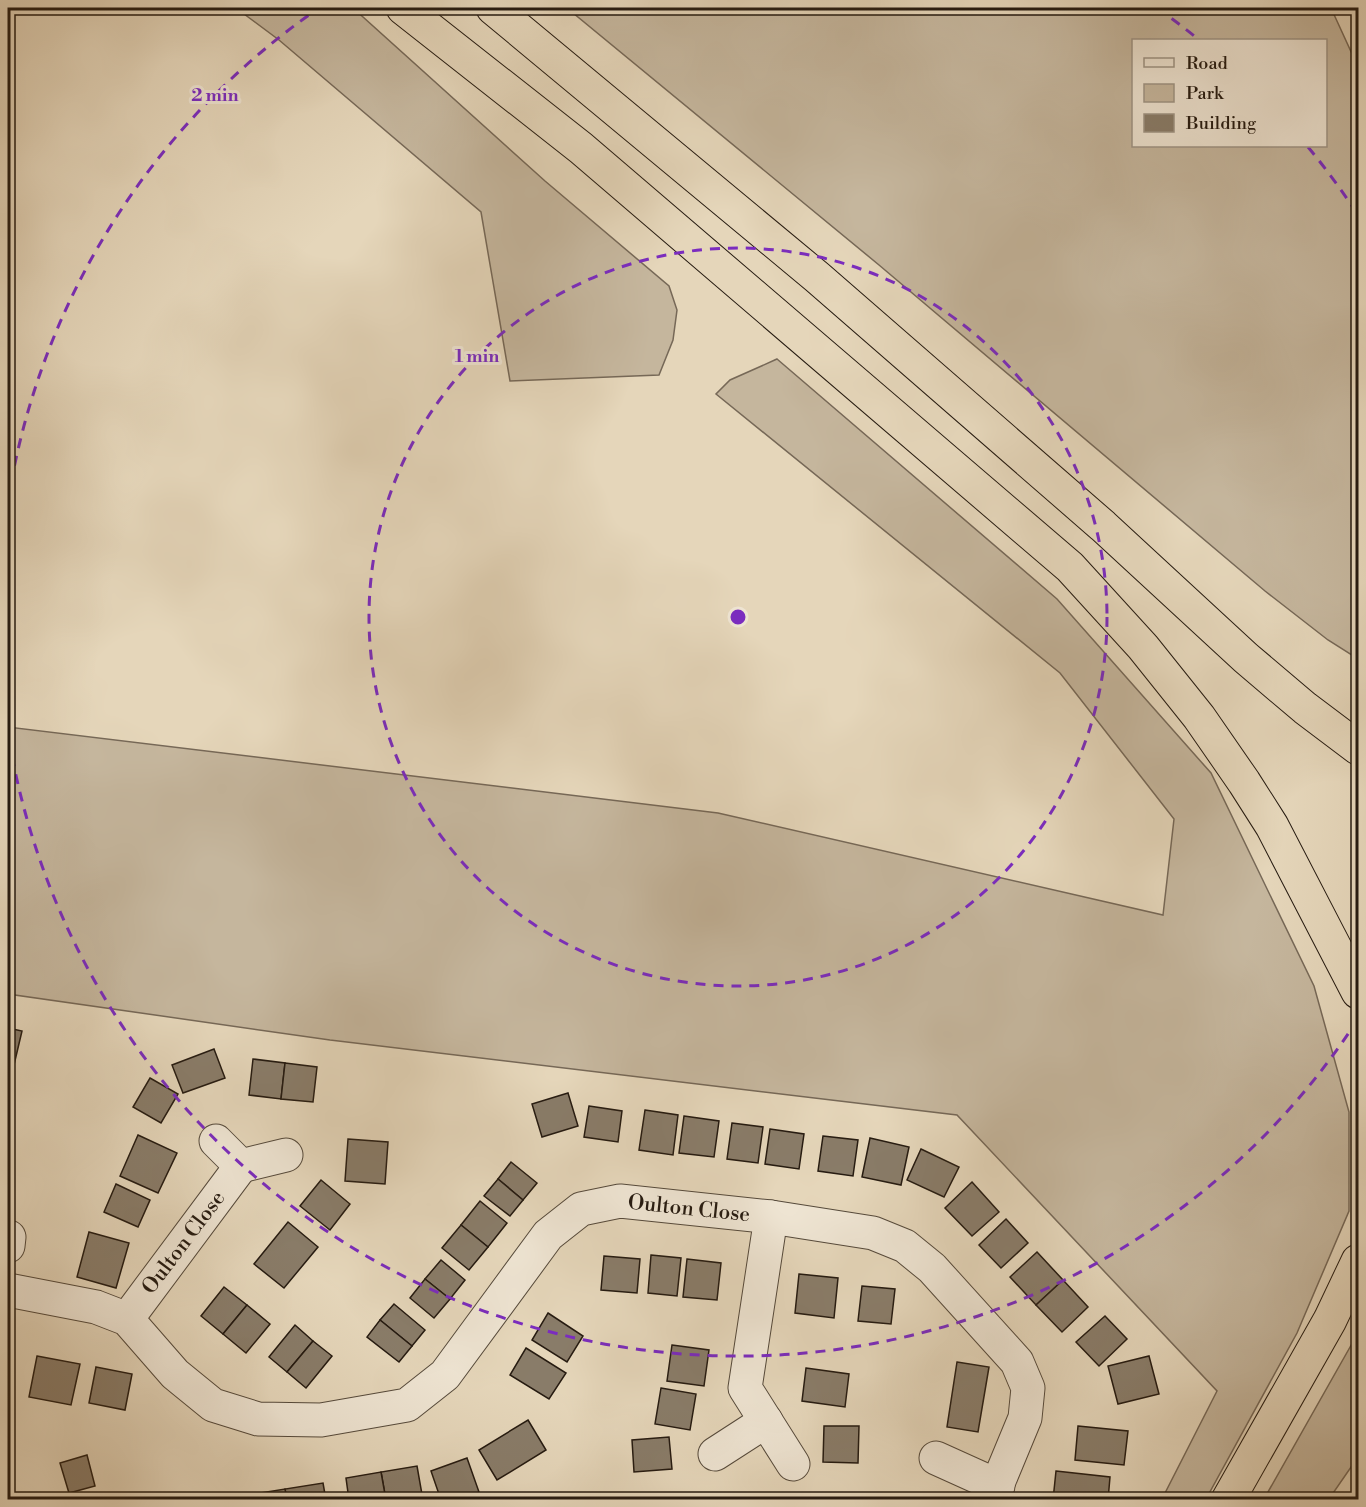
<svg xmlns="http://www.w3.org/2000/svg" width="1366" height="1507" viewBox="0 0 1366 1507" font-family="'Libre Bodoni',serif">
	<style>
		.green { fill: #c5b69d; stroke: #766857; stroke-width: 1.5; fill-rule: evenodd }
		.building { fill: #897c69; stroke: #261b11; stroke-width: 1.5 }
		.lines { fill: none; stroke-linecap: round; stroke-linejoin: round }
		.minor-casing { stroke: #564a3b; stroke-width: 35 }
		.highway-casing { stroke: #261b11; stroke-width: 35 }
		.minor { stroke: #eee4d2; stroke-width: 33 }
		.highway { stroke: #e5d6ba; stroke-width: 33 }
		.ring { fill: none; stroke: #7b2cbf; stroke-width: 3; stroke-dasharray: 10 8 }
		.labels { text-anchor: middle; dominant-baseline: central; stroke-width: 6; stroke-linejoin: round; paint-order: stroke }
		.street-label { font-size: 21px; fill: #261b11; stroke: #eee4d2 }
		.centre { fill: #7b2cbf; stroke: #eee4d2; stroke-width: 3 }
		.ring-label { font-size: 18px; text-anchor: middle; font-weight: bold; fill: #7b2cbf; stroke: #eee4d2; stroke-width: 6; stroke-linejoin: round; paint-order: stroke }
	</style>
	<rect width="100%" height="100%" fill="#e5d6ba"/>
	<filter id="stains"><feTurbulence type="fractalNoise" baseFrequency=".00333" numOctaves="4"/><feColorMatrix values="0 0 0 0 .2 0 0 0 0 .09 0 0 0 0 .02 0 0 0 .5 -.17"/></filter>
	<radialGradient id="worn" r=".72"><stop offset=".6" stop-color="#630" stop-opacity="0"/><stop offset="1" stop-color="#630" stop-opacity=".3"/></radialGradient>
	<g class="green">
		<polygon points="236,8 353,8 545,181 669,286 677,310 673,340 659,375 510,381 481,212 279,40"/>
		<path d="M567,8h764l27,59v592l-30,-19 -63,-49 -386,-326zM1326,40v106h-192v-106z"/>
		<polygon points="777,359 1057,599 1211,773 1314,986 1349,1112 1349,1211 1297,1333 1206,1499 1162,1499 1217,1391 957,1115 330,1040 8,994 8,727 718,813 1163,915 1174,819 1060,673 716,394 730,380"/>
		<polygon points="1358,1333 1358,1457 1329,1499 1264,1499"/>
	</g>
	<g class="building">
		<polygon points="8,1028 22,1031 13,1069 8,1068"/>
		<polygon points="214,1049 225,1078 183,1093 172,1065"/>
		<polygon points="253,1059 285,1063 281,1099 249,1095"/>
		<polygon points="285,1063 317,1067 313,1102 281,1099"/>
		<polygon points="150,1078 178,1094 161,1123 133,1107"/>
		<polygon points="568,1093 578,1126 542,1137 532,1104"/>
		<polygon points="589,1106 622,1111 618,1142 584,1137"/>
		<polygon points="645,1110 678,1115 673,1155 639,1150"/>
		<polygon points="684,1116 719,1121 714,1157 679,1153"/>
		<polygon points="732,1123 763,1127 758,1163 727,1159"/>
		<polygon points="770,1129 804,1134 799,1169 765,1164"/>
		<polygon points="138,1135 177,1153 158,1193 120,1176"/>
		<polygon points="823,1136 858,1140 853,1176 818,1171"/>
		<polygon points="870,1138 909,1147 901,1185 862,1177"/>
		<polygon points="348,1139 388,1142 385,1184 345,1181"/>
		<polygon points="921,1149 959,1167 944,1197 907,1180"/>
		<polygon points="511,1162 537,1183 523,1200 498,1179"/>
		<polygon points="498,1179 523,1200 510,1216 484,1196"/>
		<polygon points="321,1180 350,1204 330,1230 300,1206"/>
		<polygon points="972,1182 999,1212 972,1236 945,1208"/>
		<polygon points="116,1184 150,1200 138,1227 104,1212"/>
		<polygon points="480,1201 507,1223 488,1247 461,1225"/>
		<polygon points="1006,1219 1028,1243 1001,1268 979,1245"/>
		<polygon points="288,1222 318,1247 284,1288 254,1264"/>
		<polygon points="461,1225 488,1247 469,1270 442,1248"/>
		<polygon points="89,1232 129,1243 116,1288 77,1277"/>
		<polygon points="1037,1252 1063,1280 1036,1305 1010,1277"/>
		<polygon points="651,1255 681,1258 677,1296 648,1293"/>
		<polygon points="604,1256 640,1259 637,1293 601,1290"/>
		<polygon points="687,1259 721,1263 717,1300 683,1297"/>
		<polygon points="441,1260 465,1280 450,1299 425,1279"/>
		<polygon points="799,1274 838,1278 834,1318 795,1313"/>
		<polygon points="425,1279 450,1299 434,1318 410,1298"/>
		<polygon points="1063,1280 1088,1307 1062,1332 1036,1305"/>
		<polygon points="862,1286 895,1289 891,1324 858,1321"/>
		<polygon points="224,1287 247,1305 223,1334 201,1316"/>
		<polygon points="394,1304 425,1330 412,1346 380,1320"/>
		<polygon points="247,1305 270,1324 246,1353 223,1334"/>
		<polygon points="548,1313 583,1336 567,1362 532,1340"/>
		<polygon points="1105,1316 1127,1339 1099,1366 1076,1342"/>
		<polygon points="380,1320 412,1346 399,1362 367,1337"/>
		<polygon points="295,1325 313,1341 287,1372 269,1357"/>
		<polygon points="313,1341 332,1356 306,1388 287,1372"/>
		<polygon points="672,1345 709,1350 704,1386 667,1381"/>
		<polygon points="526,1348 566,1373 549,1399 510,1375"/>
		<polygon points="37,1356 80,1364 71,1405 29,1397"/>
		<polygon points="1149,1356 1159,1394 1118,1404 1108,1366"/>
		<polygon points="957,1362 989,1367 978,1432 947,1427"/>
		<polygon points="96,1367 132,1374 125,1410 89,1403"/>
		<polygon points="806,1368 849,1374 845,1407 802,1401"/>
		<polygon points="661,1388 696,1394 690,1430 655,1424"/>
		<polygon points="528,1420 546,1450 497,1480 479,1450"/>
		<polygon points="824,1426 859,1426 858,1463 823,1462"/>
		<polygon points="1078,1426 1128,1431 1124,1465 1075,1460"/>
		<polygon points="669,1437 672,1469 634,1472 632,1440"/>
		<polygon points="87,1455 95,1486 69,1493 60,1463"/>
		<polygon points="467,1458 479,1492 458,1500 441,1500 431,1471"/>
		<polygon points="417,1466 423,1500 386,1500 381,1472"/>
		<polygon points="1056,1471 1110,1477 1108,1500 1053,1500"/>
		<polygon points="381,1472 386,1500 349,1500 346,1478"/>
		<polygon points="323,1483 326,1500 287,1500 285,1489"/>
		<polygon points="285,1489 287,1500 248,1500 247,1495"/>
	</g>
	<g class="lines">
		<g class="minor-casing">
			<g id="minor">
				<polyline points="216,1141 241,1166 286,1155"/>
				<polyline points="771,1217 745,1388 793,1464"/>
				<polyline points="8,1246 9,1237"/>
				<polyline points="8,1290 96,1307 127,1319 175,1374 213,1405 258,1419 321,1420 407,1405 445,1375 548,1235 581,1209 620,1201 771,1217 873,1233 905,1246 932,1268 1017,1362 1028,1388 1025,1418 991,1500"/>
				<polyline points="127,1319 241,1166"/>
				<polyline points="715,1454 766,1421"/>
				<polyline points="936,1458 998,1486"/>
			</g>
		</g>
		<g class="highway-casing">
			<g id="highway">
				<polyline points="403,8 581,148 1070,567 1143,647 1199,717 1244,782 1272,826 1358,992"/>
				<polyline points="493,8 817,277 1103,526 1246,658 1305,708 1358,748"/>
				<polyline points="1228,1500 1330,1320 1358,1261"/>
			</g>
		</g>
		<use href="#minor" class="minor"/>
		<use href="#highway" class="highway"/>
	</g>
	<g class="ring">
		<circle cx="738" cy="617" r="369"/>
		<path d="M1358 1019A739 739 0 0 1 8 733M8 501A739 739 0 0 1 319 8M1157 8A739 739 0 0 1 1198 39M1308 147A739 739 0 0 1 1358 215"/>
	</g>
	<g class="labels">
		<g class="street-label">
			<text transform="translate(689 1209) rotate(6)">Oulton Close</text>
			<text transform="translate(184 1243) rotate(-53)">Oulton Close</text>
		</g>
	</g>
	<circle cx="738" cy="617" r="9" class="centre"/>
	<g class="ring-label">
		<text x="215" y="101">2 min</text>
		<text x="477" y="362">1 min</text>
	</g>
	<rect width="1366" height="1507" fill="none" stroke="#e5d6ba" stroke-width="30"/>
	<rect x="9" y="9" width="1348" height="1489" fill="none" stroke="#261b11" stroke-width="3"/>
	<rect x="15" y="15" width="1336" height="1477" fill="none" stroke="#261b11" stroke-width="1.5"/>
	<rect x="1132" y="39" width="195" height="108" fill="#eee4d2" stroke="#9e9485" stroke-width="1.5"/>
	<rect x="1144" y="58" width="30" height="9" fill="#eee4d2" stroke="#9e9485" stroke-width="1.5"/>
	<text x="1186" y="69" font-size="18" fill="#261b11">Road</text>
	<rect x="1144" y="84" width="30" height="18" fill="#c5b69d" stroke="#9e9485" stroke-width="1.5"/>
	<text x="1186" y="99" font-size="18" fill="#261b11">Park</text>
	<rect x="1144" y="114" width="30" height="18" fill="#897c69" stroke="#9e9485" stroke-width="1.5"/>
	<text x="1186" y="129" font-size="18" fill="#261b11">Building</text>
	<rect width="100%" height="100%" filter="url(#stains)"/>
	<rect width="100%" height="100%" fill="url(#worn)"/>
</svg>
